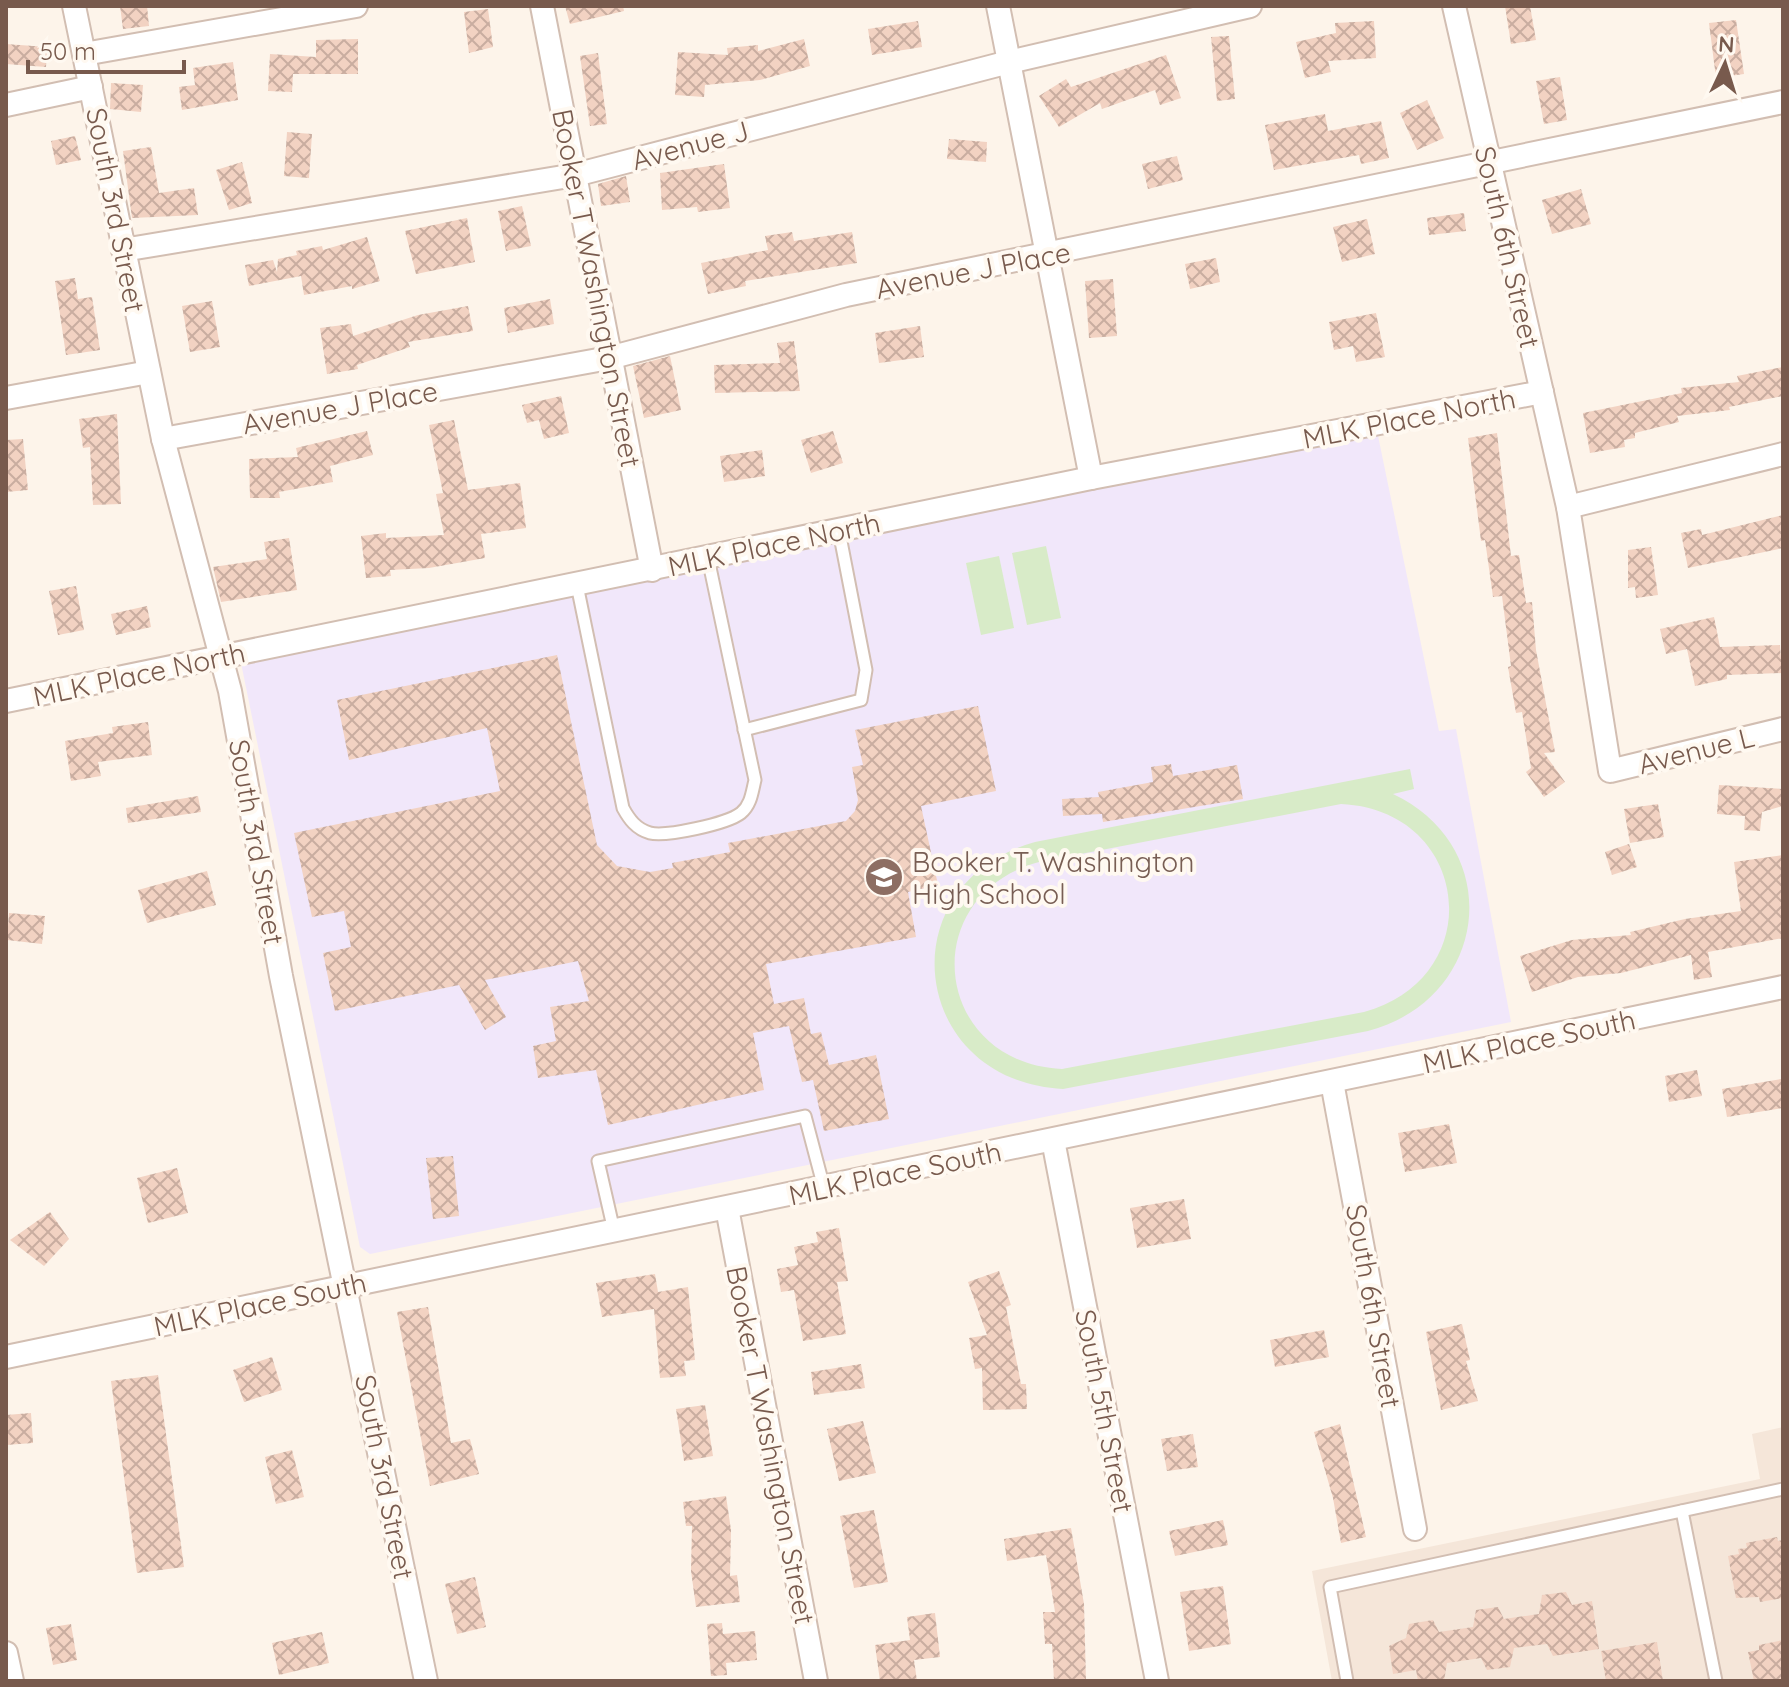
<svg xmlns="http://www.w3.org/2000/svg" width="1789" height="1687" viewBox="0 0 1789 1687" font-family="Quicksand,sans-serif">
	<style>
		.residential { fill: #f5e6d9 }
		.education { fill: #f1e7fa }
		.grass { fill: #d8ebc8; fill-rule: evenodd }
		.building { fill: url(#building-cross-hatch) }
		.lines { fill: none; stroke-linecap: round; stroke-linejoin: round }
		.lane-casing { stroke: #d2beb2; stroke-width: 15 }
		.street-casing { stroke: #d2beb2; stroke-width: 26 }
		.lane { stroke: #fff; stroke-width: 11 }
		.street { stroke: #fff; stroke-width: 22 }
		.labels { text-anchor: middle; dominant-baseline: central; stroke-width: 8; stroke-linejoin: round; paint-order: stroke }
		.street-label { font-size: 28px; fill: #785a4d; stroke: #fff9f1 }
		.education-label { font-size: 28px; fill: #785e54; stroke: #fff9f1; text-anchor: start }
	</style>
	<defs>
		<pattern id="building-cross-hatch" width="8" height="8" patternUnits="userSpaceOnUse" patternTransform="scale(2)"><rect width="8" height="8" fill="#f2d2c2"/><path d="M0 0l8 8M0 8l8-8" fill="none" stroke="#c9ada0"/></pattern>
	</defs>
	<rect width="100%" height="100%" fill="#fdf4ea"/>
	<polygon class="residential" points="1783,1427 1783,1681 1332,1681 1312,1571 1760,1479 1752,1434"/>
	<polygon class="education" points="1377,431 1439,731 1456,729 1511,1022 370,1254 360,1247 241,663"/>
	<g class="grass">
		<polygon points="1046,546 1061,618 1027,625 1012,553"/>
		<polygon points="999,556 1014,628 981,635 966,563"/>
		<path d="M1410,769l4,20 -21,5c114,54 96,205 -25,237l-305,58c-154,-8 -177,-206 -28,-247zM1341,804c130,6 149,173 23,208l-302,57c-129,-6 -148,-173 -23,-207z"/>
	</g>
	<g class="building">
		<polygon points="120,6 147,6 149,26 123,29"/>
		<polygon points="565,6 623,6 624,11 570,24"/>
		<polygon points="1505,6 1530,6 1536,40 1511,44"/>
		<polygon points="488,9 493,47 469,53 464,12"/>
		<polygon points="1736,20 1744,74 1716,78 1709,23"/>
		<polygon points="918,21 922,47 872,55 868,29"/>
		<polygon points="1374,21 1376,58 1328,61 1331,72 1305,78 1296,42 1336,33 1335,23"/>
		<polygon points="1229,36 1235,99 1217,101 1211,37"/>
		<polygon points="358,39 358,74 293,74 292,92 268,91 270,54 316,57 316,40"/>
		<polygon points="804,39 810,66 760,80 705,85 704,97 675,95 678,52 728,55 727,48 758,45 758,51"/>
		<polygon points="6,44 47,47 46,67 6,64"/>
		<polygon points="598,53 607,124 590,126 580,56"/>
		<polygon points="1166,55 1181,98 1160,105 1155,90 1102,109 1100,103 1059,127 1039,96 1066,79 1071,87"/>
		<polygon points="233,62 238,100 182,110 179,87 195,85 193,68"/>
		<polygon points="1560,77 1567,120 1544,124 1536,81"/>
		<polygon points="111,83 143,85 141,112 110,109"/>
		<polygon points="1427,100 1444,138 1417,150 1400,113"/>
		<polygon points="1325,114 1328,131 1381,121 1389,158 1361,164 1359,155 1274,170 1265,125"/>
		<polygon points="287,132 312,134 309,178 284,176"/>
		<polygon points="75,136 81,160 56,165 51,141"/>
		<polygon points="949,139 987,142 986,162 947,159"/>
		<polygon points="151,147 159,193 194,188 198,215 132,218 123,151"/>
		<polygon points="1177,156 1183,180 1148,189 1142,164"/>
		<polygon points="242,162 252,203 229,210 216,170"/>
		<polygon points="724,164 730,208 698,212 697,207 662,210 660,173"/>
		<polygon points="626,176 630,202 601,206 598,184"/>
		<polygon points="1581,189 1591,224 1552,234 1542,200"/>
		<polygon points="522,206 531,246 506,251 498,211"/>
		<polygon points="1464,213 1466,231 1429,235 1427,218"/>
		<polygon points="467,218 475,262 416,274 405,231"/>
		<polygon points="1367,219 1375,254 1342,262 1333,227"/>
		<polygon points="792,232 794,241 852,232 857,263 745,281 746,286 708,294 701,263 768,250 765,236"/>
		<polygon points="367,237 380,281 352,289 352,286 304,295 301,276 249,286 245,265 273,260 277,272 278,259 297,255 296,251 322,246 323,250"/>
		<polygon points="1216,258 1220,282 1190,289 1185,264"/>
		<polygon points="75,278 78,299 92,297 100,350 66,355 55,281"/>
		<polygon points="1113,279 1117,336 1089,338 1085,281"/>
		<polygon points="550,299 554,324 508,333 504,308"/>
		<polygon points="212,301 220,347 190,352 182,306"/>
		<polygon points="468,306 473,331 408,342 410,347 357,365 358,369 327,374 320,328 351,324 353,336 418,315"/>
		<polygon points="1376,313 1385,357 1356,362 1353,346 1334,350 1329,322"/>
		<polygon points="920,326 924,357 879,363 875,333"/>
		<polygon points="794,341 800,391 715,393 714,365 780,363 777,343"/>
		<polygon points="670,356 681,410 644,418 633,366"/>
		<polygon points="1783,367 1783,396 1729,407 1730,410 1677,416 1679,422 1635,433 1635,438 1624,440 1625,447 1590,453 1583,413 1682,393 1681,388 1739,382 1737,376"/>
		<polygon points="561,396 569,433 544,439 539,420 527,423 522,405"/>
		<polygon points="117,414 121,504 93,505 90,447 83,448 79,419"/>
		<polygon points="454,420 468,490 520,483 526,528 481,534 485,558 429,568 390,570 391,576 366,578 361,536 386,533 386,538 444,535 436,494 443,493 429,425"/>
		<polygon points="367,431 373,455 330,466 333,482 279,492 280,498 250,498 249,459 298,457 296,448"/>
		<polygon points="833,431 843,463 811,473 801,440"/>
		<polygon points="1497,433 1511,556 1519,555 1526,603 1532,602 1536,650 1555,752 1544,753 1565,782 1544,797 1526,772 1531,768 1522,712 1516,713 1508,667 1511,666 1502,596 1493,597 1485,540 1481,541 1468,438"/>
		<polygon points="23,439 28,490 6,492 6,440"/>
		<polygon points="762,450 765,476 724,482 720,456"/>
		<polygon points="1783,515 1783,548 1688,568 1681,533 1701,529 1702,535"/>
		<polygon points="289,538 297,590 221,602 213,567 267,559 264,542"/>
		<polygon points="1651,547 1658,595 1636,598 1635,587 1628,588 1628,550"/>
		<polygon points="76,586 84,630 58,635 49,591"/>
		<polygon points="147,606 151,627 116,635 111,614"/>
		<polygon points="1714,617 1720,647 1780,645 1782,673 1727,675 1727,679 1695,686 1687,649 1666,654 1660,629"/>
		<polygon points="557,655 597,845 617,866 650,872 673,868 672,863 730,852 728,843 846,821 855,811 858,800 852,767 863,765 855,730 978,706 996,791 921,806 938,885 908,892 916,937 766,964 774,1004 804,998 811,1034 821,1032 829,1065 876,1055 889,1119 824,1131 813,1080 802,1082 789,1026 753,1033 764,1090 608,1125 596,1070 538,1078 533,1046 556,1041 550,1007 589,1001 578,961 485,980 506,1017 485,1030 459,985 335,1011 323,953 351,947 344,911 312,917 294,833 500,791 487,728 349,760 337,700"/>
		<polygon points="148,722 152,755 98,762 101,776 71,781 65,741 113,733 112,727"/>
		<polygon points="1171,764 1173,776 1237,765 1243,799 1103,822 1102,814 1063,816 1062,799 1099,797 1098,792 1153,782 1151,767"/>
		<polygon points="1719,785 1783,789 1783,806 1762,812 1760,831 1744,830 1745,816 1717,814"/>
		<polygon points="198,796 201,812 128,823 126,808"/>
		<polygon points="1658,804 1664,837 1630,843 1624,809"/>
		<polygon points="1629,844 1637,867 1612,875 1605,852"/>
		<polygon points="1783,855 1783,938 1708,952 1712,977 1694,980 1691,955 1621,973 1578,977 1532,992 1520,956 1572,940 1631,935 1630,932 1685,919 1741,911 1734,862"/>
		<polygon points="207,871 216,905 147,923 138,890"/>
		<polygon points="9,913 45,916 42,944 7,940"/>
		<polygon points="1697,1070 1702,1096 1669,1102 1665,1076"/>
		<polygon points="1781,1079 1783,1108 1727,1117 1722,1089"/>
		<polygon points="1449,1124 1457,1163 1405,1172 1398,1133"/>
		<polygon points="453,1156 459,1216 433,1219 426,1158"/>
		<polygon points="177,1168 188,1213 148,1223 137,1178"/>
		<polygon points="1184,1199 1191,1239 1137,1248 1130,1208"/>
		<polygon points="50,1212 69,1239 44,1266 10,1240"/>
		<polygon points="839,1228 848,1281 837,1282 846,1334 803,1341 794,1290 781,1292 777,1269 798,1265 794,1247 818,1242 816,1232"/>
		<polygon points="999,1271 1011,1305 1006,1307 1021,1384 1026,1384 1027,1409 983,1410 982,1368 975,1369 969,1338 987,1335 968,1282"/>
		<polygon points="655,1274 658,1292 688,1287 695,1360 684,1361 686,1376 660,1378 654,1309 602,1317 596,1283"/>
		<polygon points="428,1307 451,1443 470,1439 479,1474 430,1486 397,1312"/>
		<polygon points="1462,1324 1470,1360 1466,1361 1478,1401 1441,1410 1426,1332"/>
		<polygon points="1324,1330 1329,1357 1275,1367 1270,1340"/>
		<polygon points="272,1357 282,1390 244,1402 233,1370"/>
		<polygon points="861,1364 865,1388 814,1395 811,1372"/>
		<polygon points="158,1375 184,1567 137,1573 111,1381"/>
		<polygon points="705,1405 713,1456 684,1461 676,1409"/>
		<polygon points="31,1413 33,1443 6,1445 6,1415"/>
		<polygon points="863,1421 876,1473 839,1481 827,1429"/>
		<polygon points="1340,1424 1366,1537 1341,1543 1333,1498 1314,1432"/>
		<polygon points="1193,1434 1198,1467 1167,1471 1161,1439"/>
		<polygon points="292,1450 304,1497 276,1504 265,1457"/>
		<polygon points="726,1496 731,1530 730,1576 737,1575 740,1602 696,1607 691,1571 692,1526 686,1526 683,1502"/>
		<polygon points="874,1510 888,1582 854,1588 840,1516"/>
		<polygon points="1223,1520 1228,1545 1175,1556 1169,1531"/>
		<polygon points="1071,1528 1084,1604 1086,1681 1054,1681 1052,1644 1045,1644 1043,1612 1055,1612 1046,1555 1007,1561 1004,1539"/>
		<polygon points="1777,1537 1778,1541 1783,1540 1783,1598 1760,1602 1759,1597 1736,1598 1728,1556 1739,1554 1738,1549 1747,1548 1746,1543"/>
		<polygon points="475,1577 486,1627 457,1634 445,1584"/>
		<polygon points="1223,1586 1231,1644 1189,1651 1180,1592"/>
		<polygon points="1566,1592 1572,1605 1592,1601 1599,1649 1553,1656 1547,1644 1514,1648 1510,1667 1487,1670 1481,1658 1447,1663 1444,1681 1418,1681 1416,1670 1393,1674 1389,1646 1406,1638 1409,1624 1433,1620 1439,1632 1473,1627 1476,1610 1498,1607 1504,1619 1539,1614 1542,1595"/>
		<polygon points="935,1613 940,1657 914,1660 917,1681 880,1681 875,1645 910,1640 907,1617"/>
		<polygon points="722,1623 723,1634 755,1631 757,1660 726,1663 727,1675 711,1676 707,1624"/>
		<polygon points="71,1624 77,1660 53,1665 46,1628"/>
		<polygon points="322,1632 329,1663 279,1675 272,1643"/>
		<polygon points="1783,1640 1783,1681 1754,1681 1748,1652 1759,1650 1759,1645"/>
		<polygon points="1657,1642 1663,1681 1606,1681 1601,1651"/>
	</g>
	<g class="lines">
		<g class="lane-casing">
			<g id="lane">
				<path d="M577,585l46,223c6,11 13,21 27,25 15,4 77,-9 91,-20 10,-8 11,-21 14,-33l-47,-222"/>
				<polyline points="744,730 861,700 866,670 839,531"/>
				<polyline points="614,1231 598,1161 805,1116 824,1188"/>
				<polyline points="1682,1511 1716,1681"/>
				<polyline points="1347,1681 1330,1587 1783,1489"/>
			</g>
		</g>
		<g class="street-casing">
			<g id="street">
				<polyline points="74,6 163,439 230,691 281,976 426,1681"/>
				<polyline points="542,6 652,570"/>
				<polyline points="998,6 1091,478"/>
				<polyline points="1454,6 1568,507 1610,771 1783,729"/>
				<polyline points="84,54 356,6"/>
				<polyline points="6,105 91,87"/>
				<polyline points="123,250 575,175 1009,62 1250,6"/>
				<polyline points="6,398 149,372"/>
				<polyline points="163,439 609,358 846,295 1783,102"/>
				<polyline points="1568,507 1783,454"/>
				<polyline points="6,701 1091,478 1542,392"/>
				<polyline points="1332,1082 1415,1529"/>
				<polyline points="1053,1140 1157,1681"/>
				<polyline points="727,1208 816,1681"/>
				<polyline points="6,1357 1783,987"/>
				<polyline points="6,1653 12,1681"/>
			</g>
		</g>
		<use href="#lane" class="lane"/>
		<use href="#street" class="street"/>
	</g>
	<defs>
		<g id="school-disc" transform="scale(2)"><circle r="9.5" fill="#8d6e63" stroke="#fff9f1"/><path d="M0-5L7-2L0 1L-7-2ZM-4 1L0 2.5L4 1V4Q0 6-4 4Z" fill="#fff"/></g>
	</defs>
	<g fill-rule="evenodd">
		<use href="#school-disc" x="884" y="877"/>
	</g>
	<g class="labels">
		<g class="street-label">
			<text transform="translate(690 145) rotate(-15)">Avenue J</text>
			<text transform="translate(116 210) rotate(79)">South 3rd Street</text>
			<text transform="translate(1508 247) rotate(77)">South 6th Street</text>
			<text transform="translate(973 270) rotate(-11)">Avenue J Place</text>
			<text transform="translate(597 288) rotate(79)">Booker T Washington Street</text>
			<text transform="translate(340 407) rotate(-10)">Avenue J Place</text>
			<text transform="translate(1409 418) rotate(-11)">MLK Place North</text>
			<text transform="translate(774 544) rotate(-12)">MLK Place North</text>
			<text transform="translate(139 674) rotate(-12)">MLK Place North</text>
			<text transform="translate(1696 750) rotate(-14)">Avenue L</text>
			<text transform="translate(257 842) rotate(80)">South 3rd Street</text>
			<text transform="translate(1529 1041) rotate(-12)">MLK Place South</text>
			<text transform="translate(895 1173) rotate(-12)">MLK Place South</text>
			<text transform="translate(260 1304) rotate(-12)">MLK Place South</text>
			<text transform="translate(1374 1306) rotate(80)">South 6th Street</text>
			<text transform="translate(1105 1411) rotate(79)">South 5th Street</text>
			<text transform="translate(771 1445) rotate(79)">Booker T Washington Street</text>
			<text transform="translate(385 1477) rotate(79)">South 3rd Street</text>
		</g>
		<g class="education-label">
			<text x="912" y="861">Booker T. Washington<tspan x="912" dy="32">High School</tspan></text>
		</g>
	</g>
	<rect width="1789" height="1687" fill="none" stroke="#785a4d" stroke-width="16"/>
	<g transform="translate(1725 64) rotate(4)" stroke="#fff9f1" stroke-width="6" paint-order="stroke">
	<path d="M0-6L14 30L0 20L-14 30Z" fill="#785a4d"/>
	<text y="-12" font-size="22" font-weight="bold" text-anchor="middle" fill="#785a4d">N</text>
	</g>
	<path d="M28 60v12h156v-12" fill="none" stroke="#785a4d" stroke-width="4"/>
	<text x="40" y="60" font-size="24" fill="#785a4d" stroke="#fff9f1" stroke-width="6" paint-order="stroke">50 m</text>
</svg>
